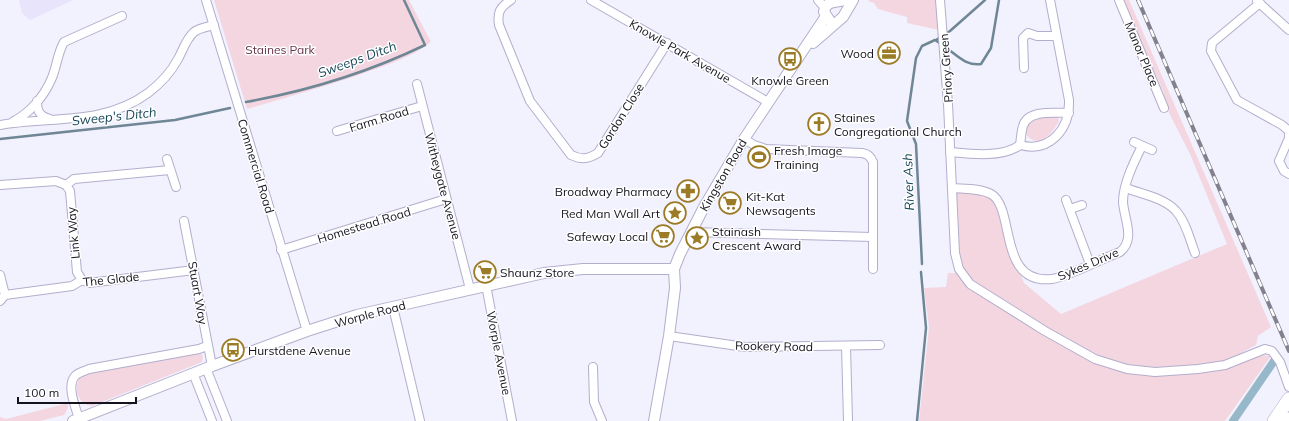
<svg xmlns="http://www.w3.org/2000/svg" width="1289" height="421" viewBox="0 0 1289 421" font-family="Mulish,sans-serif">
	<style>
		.built { fill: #e7e4fc }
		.green { fill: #f4d6e1 }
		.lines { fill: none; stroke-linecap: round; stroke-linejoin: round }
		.stream { stroke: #6f8695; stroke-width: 2.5 }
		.canal { stroke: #96b8c9; stroke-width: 8 }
		.minor-casing { stroke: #b2aecc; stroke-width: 10 }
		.tertiary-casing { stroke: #b2aecc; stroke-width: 12 }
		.trunk-casing { stroke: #b2aecc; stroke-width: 14 }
		.minor { stroke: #fff; stroke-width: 8 }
		.tertiary { stroke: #fff; stroke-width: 10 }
		.trunk { stroke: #fff; stroke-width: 13 }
		.rail-casing { stroke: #82818d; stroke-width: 4 }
		.rail { stroke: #fff; stroke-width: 2.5; stroke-dasharray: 8; stroke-linecap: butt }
		.labels { text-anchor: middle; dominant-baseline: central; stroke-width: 3; stroke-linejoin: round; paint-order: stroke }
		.park-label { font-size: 12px; fill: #653449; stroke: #fff }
		.street-label { font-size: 12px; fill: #14121d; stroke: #fff }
		.poi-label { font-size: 12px; fill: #14121d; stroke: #fff; text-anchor: start }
		.water-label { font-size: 13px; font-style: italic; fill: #164658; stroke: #fff }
	</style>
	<rect width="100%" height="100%" fill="#f2f1fe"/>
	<polygon class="built" points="19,0 73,0 30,20 22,13"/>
	<g class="green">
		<path d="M214,0h195l22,42c-23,18 -51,25 -78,35 -35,11 -70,22 -106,32z"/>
		<polygon points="869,0 937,0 939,30 907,23 907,17 878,9 874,3 868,1"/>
		<polygon points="1123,0 1129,0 1271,327 1258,336 1256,345 1222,363 1194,368 1194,374 1230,368 1260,355 1271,356 1225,421 919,421 929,327 924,288 946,287 948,273 965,273 955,246 952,188 997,199 1010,246 1024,283 1061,314 1227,244 1190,154 1169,113 1163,91"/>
		<path d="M1043,116l15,1 1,4c-7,13 -21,30 -34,12l4,-13z"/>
		<path d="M199,352l4,4 -1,6 -110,44c-16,-1 -20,-23 -9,-32z"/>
		<polygon points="68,403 68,408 64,415 40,421 0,421 0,417 6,419"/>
	</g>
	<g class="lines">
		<g class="stream">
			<polyline points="936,40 950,31 985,0"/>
			<path d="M945,47c12,8 20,19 36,17l10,-16 8,-48"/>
			<path d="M246,102c61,-11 123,-30 179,-57l-21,-45"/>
			<polyline points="0,139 175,120 230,108"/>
			<polyline points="922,264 916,144 907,121 916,58 922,46 935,40 941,44"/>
			<polyline points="917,421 926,328 921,272"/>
		</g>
		<polyline class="canal" points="1233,421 1274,361"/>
		<g class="minor-casing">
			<g id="minor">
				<polyline points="206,0 307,331"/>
				<path d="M511,0c-11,7 -14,12 -12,25l31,76 41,54c11,5 17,4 27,-2l69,-110"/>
				<polyline points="591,0 768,102"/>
				<polyline points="818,0 825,8"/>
				<polyline points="940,0 948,104 955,253 959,269 970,284 1045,331 1095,359 1127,369 1155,372 1198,369 1225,365 1265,349 1272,351 1280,362 1289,387"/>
				<polyline points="1119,0 1164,108"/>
				<polyline points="1257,1 1289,30"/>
				<polyline points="1260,3 1212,43 1211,51 1237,100 1282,125 1289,131 1289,135"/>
				<polyline points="1024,68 1023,38 1028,33 1037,36 1056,36"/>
				<polyline points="417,84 470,289"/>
				<path d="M37,101c0,11 3,15 13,18"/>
				<path d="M14,121c16,-8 30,-25 37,-41 6,-13 6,-26 13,-38l58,-26"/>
				<path d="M0,125c51,-9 103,1 148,-32 12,-9 23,-21 30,-34 5,-9 8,-20 16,-27 5,-4 13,-5 20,-7"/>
				<polyline points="337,131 422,106"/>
				<polyline points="1289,138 1279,161 1284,171 1289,174"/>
				<path d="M744,139l10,6 12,4 96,4c6,1 8,3 11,9v107"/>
				<polyline points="1134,142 1152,150"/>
				<path d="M1020,145c1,-6 1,-13 3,-19 5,-17 33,-13 46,-13"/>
				<path d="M950,152c20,2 53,6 70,-7 30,8 50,-16 49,-45l-19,-100"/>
				<polyline points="167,159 176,187"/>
				<polyline points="0,185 56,181 66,185 74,179 170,170"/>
				<polyline points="66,185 70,191 77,272 82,280"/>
				<path d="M952,188c12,1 28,0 39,6 25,14 6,91 61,85 16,-2 51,-21 68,-27 16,-13 4,-33 3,-50 0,-18 11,-40 19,-56"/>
				<path d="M1126,188c15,6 39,10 50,23 10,11 14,29 19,42"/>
				<polyline points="1066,200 1090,264"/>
				<polyline points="1070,209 1082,205"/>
				<polyline points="184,221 212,366"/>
				<polyline points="691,232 872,237"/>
				<polyline points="281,250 446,199"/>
				<polyline points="0,275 5,295"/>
				<polyline points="486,285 512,421"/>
				<polyline points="0,301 5,295 72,286 82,280 89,283 194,270"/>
				<polyline points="393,307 420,421"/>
				<polyline points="669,336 745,347 880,345"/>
				<polyline points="846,346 848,421"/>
				<polyline points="593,367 594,402 602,421"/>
				<polyline points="206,368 227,421"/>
				<polyline points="193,373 212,421"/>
				<path d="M79,419c-3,-11 -13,-33 -4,-43 4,-4 10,-5 14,-7l110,-20 8,-3"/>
			</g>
		</g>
		<g class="tertiary-casing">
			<g id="tertiary">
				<path d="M830,21l-6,-9c2,-12 11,-9 20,-12"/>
				<polyline points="813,43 843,17 853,0"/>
				<polyline points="73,421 212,366 307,331 357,315 544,273 583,269 674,269"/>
				<polyline points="654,421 669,336 675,288 674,269 680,254 704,207 744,139 826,16"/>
			</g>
		</g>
		<g class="trunk-casing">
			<g id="trunk">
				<polyline points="1274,421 1289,399"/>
				<polyline points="1288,421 1289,419"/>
			</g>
		</g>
		<use href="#minor" class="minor"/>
		<use href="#tertiary" class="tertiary"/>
		<use href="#trunk" class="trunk"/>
		<g class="rail-casing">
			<polyline id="rail" points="1138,0 1289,351"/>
		</g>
		<use href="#rail" class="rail"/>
	</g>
	<defs>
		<g id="office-ring" transform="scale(1.15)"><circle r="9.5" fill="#fff" stroke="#9b7b25" stroke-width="1.5"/><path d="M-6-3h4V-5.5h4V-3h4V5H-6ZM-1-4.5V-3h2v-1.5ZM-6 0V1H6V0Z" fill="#9b7b25"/></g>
		<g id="bus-ring" transform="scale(1.15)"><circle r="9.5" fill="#fff" stroke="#9b7b25" stroke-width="1.5"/><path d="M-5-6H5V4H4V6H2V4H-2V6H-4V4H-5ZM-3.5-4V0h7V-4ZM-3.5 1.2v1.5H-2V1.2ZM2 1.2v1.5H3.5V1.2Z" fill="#9b7b25"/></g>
		<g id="church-ring" transform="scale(1.15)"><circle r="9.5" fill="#fff" stroke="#9b7b25" stroke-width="1.5"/><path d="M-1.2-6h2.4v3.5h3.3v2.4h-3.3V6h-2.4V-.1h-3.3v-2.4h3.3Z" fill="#9b7b25"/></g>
		<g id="stadium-ring" transform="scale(1.15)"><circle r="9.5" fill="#fff" stroke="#9b7b25" stroke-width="1.5"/><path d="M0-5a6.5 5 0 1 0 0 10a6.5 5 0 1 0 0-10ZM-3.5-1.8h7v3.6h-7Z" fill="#9b7b25"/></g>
		<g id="pharmacy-ring" transform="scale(1.15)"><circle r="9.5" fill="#fff" stroke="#9b7b25" stroke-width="1.5"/><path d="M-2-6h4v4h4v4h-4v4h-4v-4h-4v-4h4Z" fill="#9b7b25"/></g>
		<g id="supermarket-ring" transform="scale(1.15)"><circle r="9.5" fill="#fff" stroke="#9b7b25" stroke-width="1.5"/><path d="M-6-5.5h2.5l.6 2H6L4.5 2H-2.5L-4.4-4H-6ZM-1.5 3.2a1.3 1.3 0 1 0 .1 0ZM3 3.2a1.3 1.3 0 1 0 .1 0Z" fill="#9b7b25"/></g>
		<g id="sight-ring" transform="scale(1.15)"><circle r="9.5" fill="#fff" stroke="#9b7b25" stroke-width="1.5"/><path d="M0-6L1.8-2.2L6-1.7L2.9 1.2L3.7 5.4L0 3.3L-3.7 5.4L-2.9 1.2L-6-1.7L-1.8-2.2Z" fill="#9b7b25"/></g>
	</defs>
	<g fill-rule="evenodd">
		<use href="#office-ring" x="889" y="53"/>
		<use href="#bus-ring" x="790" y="59"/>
		<use href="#church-ring" x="819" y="124"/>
		<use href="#stadium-ring" x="759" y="157"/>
		<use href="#pharmacy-ring" x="688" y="191"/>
		<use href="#supermarket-ring" x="730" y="203"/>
		<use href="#sight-ring" x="675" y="213"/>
		<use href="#supermarket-ring" x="663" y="236"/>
		<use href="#sight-ring" x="697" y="238"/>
		<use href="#supermarket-ring" x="485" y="272"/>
		<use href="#bus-ring" x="233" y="350"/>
	</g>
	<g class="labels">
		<g class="park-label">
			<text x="280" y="49">Staines Park</text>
		</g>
		<g class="street-label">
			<text transform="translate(680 51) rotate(30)">Knowle Park Avenue</text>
			<text transform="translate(1142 54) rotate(67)">Manor Place</text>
			<text transform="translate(946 68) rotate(-94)">Priory Green</text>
			<text transform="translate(621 116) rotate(-58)">Gordon Close</text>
			<text transform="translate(379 119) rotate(-17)">Farm Road</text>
			<text transform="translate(256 166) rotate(73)">Commercial Road</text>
			<text transform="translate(723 175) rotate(-60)">Kingston Road</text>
			<text transform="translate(443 186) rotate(75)">Witheygate Avenue</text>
			<text transform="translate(364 225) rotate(-17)">Homestead Road</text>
			<text transform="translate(73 233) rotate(-95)">Link Way</text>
			<text transform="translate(1088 264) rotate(-23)">Sykes Drive</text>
			<text transform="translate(111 279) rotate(-6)">The Glade</text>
			<text transform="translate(198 293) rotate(80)">Stuart Way</text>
			<text transform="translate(370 314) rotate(-15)">Worple Road</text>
			<text transform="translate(774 346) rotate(1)">Rookery Road</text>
			<text transform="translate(499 353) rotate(79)">Worple Avenue</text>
		</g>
		<g class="poi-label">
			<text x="874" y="53" text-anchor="end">Wood</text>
			<text x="790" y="80" text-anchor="middle">Knowle Green</text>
			<text x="834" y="117">Staines<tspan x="834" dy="14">Congregational Church</tspan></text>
			<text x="774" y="150">Fresh Image<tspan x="774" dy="14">Training</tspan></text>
			<text x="672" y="191" text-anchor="end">Broadway Pharmacy</text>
			<text x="746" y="196">Kit-Kat<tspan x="746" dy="14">Newsagents</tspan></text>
			<text x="660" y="213" text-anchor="end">Red Man Wall Art</text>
			<text x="712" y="231">Stainash<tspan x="712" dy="14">Crescent Award</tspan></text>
			<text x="648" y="236" text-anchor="end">Safeway Local</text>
			<text x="500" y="272">Shaunz Store</text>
			<text x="248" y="350">Hurstdene Avenue</text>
		</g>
		<g class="water-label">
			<text transform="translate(357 59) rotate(-20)">Sweeps Ditch</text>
			<text transform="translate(114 116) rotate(-6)">Sweep's Ditch</text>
			<text transform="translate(908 182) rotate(-92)">River Ash</text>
		</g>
	</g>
	<path d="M18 397v6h118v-6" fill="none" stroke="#14121d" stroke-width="2"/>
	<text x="24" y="397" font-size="12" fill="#14121d" stroke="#ffffff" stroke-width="3" paint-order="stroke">100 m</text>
</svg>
